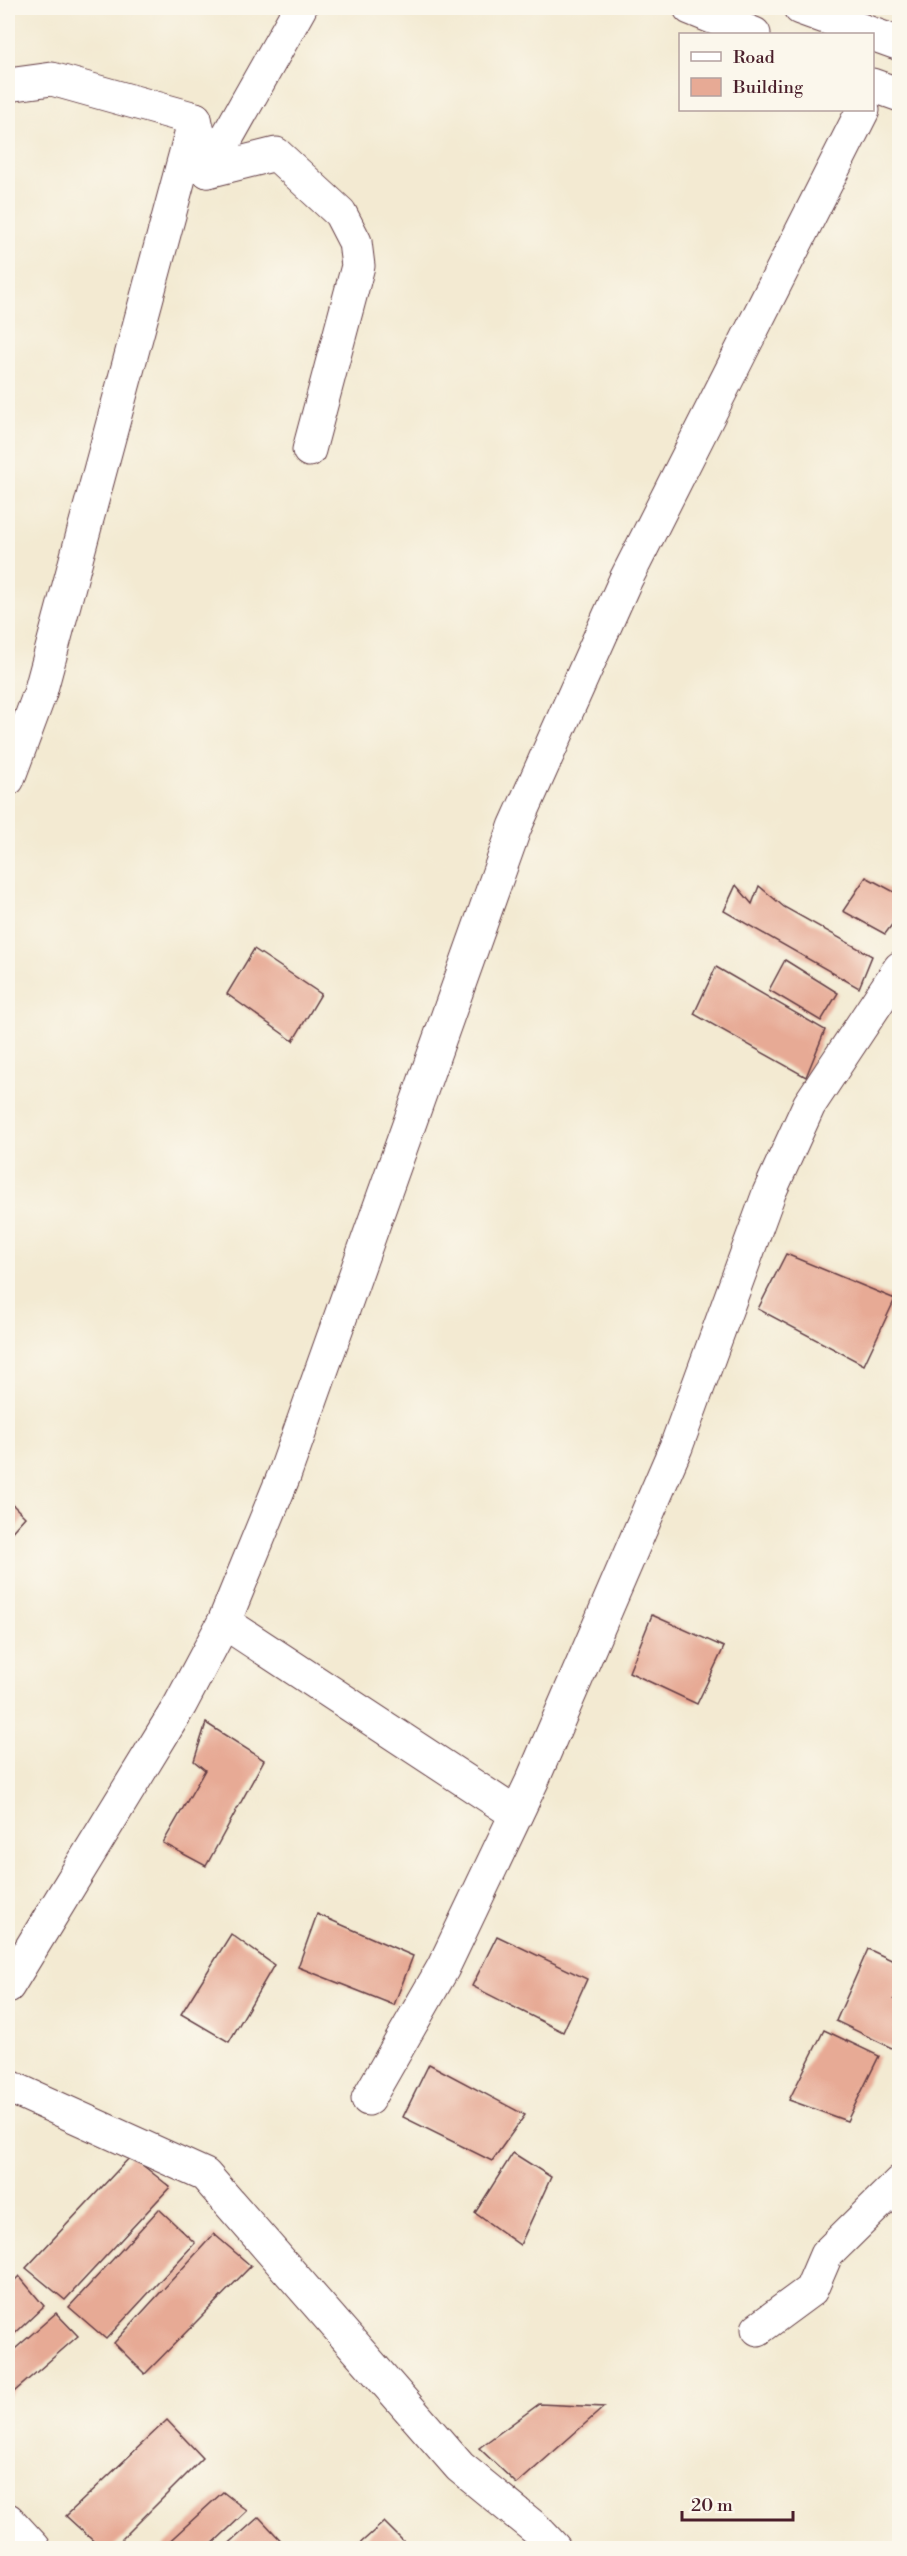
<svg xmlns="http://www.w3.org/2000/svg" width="907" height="2556" viewBox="0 0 907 2556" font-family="'Libre Bodoni',serif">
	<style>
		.building { fill: #e7aa95 }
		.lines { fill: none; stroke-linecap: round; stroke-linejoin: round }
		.minor-casing { stroke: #633d44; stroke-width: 35 }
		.secondary-casing { stroke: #633d44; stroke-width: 35 }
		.minor { stroke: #fff; stroke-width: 33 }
		.secondary { stroke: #fff; stroke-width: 33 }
	</style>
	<rect width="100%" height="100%" fill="#fbf7ec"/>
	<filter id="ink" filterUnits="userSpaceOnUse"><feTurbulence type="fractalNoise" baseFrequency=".0167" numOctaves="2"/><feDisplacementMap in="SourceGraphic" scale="12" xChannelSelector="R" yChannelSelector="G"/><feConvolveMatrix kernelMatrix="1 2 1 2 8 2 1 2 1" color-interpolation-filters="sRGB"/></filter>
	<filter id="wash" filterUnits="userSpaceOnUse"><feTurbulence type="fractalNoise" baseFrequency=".008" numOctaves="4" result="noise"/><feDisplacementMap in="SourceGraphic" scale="24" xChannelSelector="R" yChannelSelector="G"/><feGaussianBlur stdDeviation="1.35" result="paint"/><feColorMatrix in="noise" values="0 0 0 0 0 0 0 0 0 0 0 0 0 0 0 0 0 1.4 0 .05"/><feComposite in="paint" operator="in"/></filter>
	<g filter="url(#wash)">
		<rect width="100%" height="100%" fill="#f3ead2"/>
		<g id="blocks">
			<g class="building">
				<polygon points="866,877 900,895 900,914 885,934 843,911"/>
				<polygon points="736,885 752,904 759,886 784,907 872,956 859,988 724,911"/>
				<polygon points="254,949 321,994 293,1041 227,994"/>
				<polygon points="785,960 838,993 821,1021 769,990"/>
				<polygon points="716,967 825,1030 806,1077 694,1014"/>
				<polygon points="786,1254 895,1299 864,1365 758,1309"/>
				<polygon points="8,1500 25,1517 8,1536"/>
				<polygon points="652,1615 724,1647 697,1704 629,1672"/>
				<polygon points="206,1723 264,1760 206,1866 163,1843 205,1770 194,1761"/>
				<polygon points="317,1914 413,1956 394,2005 298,1967"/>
				<polygon points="231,1934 274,1965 229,2042 181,2014"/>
				<polygon points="497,1936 587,1979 563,2032 472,1986"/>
				<polygon points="868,1949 900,1964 900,1988 894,1999 900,2002 900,2052 836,2021"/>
				<polygon points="824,2030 879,2056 847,2121 789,2100"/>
				<polygon points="429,2064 525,2115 492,2161 403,2117"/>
				<polygon points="513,2153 551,2177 520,2245 475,2213"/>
				<polygon points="131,2156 170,2187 65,2300 26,2268"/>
				<polygon points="159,2209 195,2243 106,2339 69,2307"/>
				<polygon points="214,2234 251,2266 145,2374 114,2343"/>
				<polygon points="19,2276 44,2306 8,2340 8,2287"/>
				<polygon points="56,2313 78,2336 8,2397 8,2355"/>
				<polygon points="539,2404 604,2407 517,2484 479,2448"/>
				<polygon points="167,2420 203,2458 113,2548 101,2548 66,2516"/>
				<polygon points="223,2492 247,2511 208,2548 162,2548"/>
				<polygon points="259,2517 288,2548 224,2548"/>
				<polygon points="384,2522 410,2548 355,2548"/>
			</g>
		</g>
	</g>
	<g filter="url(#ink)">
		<use href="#blocks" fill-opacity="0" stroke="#633d44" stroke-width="1.5"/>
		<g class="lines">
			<g class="minor-casing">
				<g id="minor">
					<polyline points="8,85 52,79 195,119 200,140"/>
					<polyline points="208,171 276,154 340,213 355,242 358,266 309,450"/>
					<polyline points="208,171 300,8"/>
					<polyline points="8,779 40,693 195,119"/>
					<polyline points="224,1622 516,1814"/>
					<polyline points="8,1986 180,1705 224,1622 285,1473 515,827 625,581 863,110"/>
					<polyline points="8,2086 205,2175 460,2467 536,2529 554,2548"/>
					<polyline points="368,2099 443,1968 533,1779 676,1447 769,1193 809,1105 900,968"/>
					<polyline points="758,2329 811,2290 826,2255 900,2182"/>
					<polyline points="8,2520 34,2548"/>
				</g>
			</g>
			<g class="secondary-casing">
				<g id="secondary">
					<polyline points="690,8 754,34"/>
					<polyline points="800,8 900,44"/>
					<polyline points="872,85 900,95"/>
				</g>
			</g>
			<use href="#minor" class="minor"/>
			<use href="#secondary" class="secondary"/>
		</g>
	</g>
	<rect width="907" height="2556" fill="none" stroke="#fbf7ec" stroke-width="30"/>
	<rect x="679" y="33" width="195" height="78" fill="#fbf7ec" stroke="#b4a19f" stroke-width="1.5"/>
	<rect x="691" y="52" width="30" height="9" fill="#ffffff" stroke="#b4a19f" stroke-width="1.5"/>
	<text x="733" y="63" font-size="18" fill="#4a1f2b">Road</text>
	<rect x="691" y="78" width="30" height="18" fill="#e7aa95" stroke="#b4a19f" stroke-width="1.5"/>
	<text x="733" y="93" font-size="18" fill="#4a1f2b">Building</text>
	<path d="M682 2511v9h111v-9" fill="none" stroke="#4a1f2b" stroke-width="3"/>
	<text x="691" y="2511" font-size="18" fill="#4a1f2b" stroke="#fbf7ec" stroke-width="4.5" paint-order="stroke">20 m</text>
</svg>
